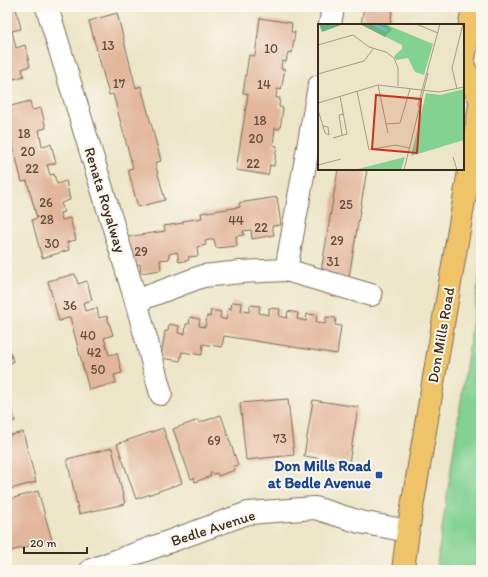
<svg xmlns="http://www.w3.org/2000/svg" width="488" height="577" viewBox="0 0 488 577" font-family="Itim,sans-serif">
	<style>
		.green { fill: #82d292; stroke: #5e7e58 }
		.building { fill: #e2b69b }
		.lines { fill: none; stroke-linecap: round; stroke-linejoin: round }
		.minor-casing { stroke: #796b59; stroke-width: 24 }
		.major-casing { stroke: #796b59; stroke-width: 24 }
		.minor { stroke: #fff; stroke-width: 22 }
		.major { stroke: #efc469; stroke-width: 22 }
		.transit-dot { fill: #1a4fb4; stroke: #fbf7ec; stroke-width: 1.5 }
		.labels { text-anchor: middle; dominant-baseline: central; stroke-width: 4; stroke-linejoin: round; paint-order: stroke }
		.number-label { font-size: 13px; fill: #654d3d }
		.street-label { font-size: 15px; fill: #3b2a1e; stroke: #fbf7ec }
		.transit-label { font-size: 15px; font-weight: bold; fill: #164399; stroke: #fbf7ec; text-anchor: end }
		.inset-river { fill: none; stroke: #61c0df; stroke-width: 2 }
		.inset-road { fill: none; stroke: #a59a83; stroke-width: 1 }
		.view { fill: #c8321e; fill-opacity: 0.15; stroke: #c8321e; stroke-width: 2 }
		.inset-edge { fill: none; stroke: #3b2a1e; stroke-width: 2 }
	</style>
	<rect width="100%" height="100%" fill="#fbf7ec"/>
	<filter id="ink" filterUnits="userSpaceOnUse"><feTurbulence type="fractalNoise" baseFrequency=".025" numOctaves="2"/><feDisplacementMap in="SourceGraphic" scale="8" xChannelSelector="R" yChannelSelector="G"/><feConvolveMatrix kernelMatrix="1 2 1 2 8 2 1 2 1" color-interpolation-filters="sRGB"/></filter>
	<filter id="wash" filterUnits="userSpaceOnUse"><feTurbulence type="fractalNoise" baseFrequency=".012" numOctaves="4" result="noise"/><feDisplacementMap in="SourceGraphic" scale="16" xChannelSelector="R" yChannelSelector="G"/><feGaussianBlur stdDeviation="0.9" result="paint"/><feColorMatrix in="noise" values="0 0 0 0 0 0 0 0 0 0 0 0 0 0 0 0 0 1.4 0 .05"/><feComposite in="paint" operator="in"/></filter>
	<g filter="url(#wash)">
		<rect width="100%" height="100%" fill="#ece5c7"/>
		<polygon class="green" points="481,265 481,570 436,570"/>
		<g id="blocks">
			<g class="building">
				<polygon points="364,7 393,7 390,25 361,25"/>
				<polygon points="16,8 21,29 12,31 16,48 25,45 30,66 22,69 24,76 7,81 7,11"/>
				<polygon points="117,13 136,88 141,86 161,161 155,163 165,200 138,207 128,169 133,168 113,94 109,95 89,21"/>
				<polygon points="260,18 292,23 291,32 295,32 292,53 288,52 286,62 282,61 281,69 285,69 281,90 277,89 276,98 280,98 279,107 283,108 280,129 275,128 273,145 277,146 274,166 270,165 268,175 236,170 248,94 243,93 249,55 255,56"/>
				<polygon points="30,101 32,110 41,108 46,128 39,130 42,146 51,144 56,163 47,165 50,175 54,174 57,184 66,181 70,200 61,203 64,212 60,213 62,220 70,218 76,240 67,242 69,250 42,258 32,220 37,218 27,181 22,182 7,122 7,107"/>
				<polygon points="338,169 367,169 349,277 321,272"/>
				<polygon points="277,197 281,225 272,226 274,235 252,239 251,230 243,231 244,235 236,236 237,246 216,248 214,239 205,241 206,245 197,247 198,256 188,257 189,260 179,262 177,252 169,254 169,259 160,260 161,270 141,273 140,264 131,265 127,237 165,231 164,226 183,223 183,221 202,218 201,213 240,207 239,203"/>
				<polygon points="75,274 78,284 87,281 92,300 83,303 85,311 97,308 99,318 107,316 113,335 104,338 109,355 117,353 122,373 114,375 116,383 89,390 70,317 59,321 48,281"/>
				<polygon points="232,302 242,303 241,311 249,312 250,305 260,306 259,313 269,315 269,308 280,309 279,316 287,318 288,311 298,313 297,319 306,321 307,314 317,315 316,322 325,324 326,317 336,318 335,325 341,326 337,354 224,336 222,347 203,344 202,355 182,352 180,361 161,358 165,331 168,331 169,324 179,326 178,333 185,334 186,324 189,324 190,317 200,319 199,326 205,327 207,316 210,317 211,310 221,312 220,318 226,320 228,308 231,309"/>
				<polygon points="7,340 13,362 7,363"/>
				<polygon points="7,392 15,421 7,423"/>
				<polygon points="288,399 294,455 246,460 240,403"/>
				<polygon points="313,400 358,407 349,463 304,456"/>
				<polygon points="221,415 238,465 234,466 235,470 218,476 217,473 213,474 212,472 210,473 211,476 195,482 194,478 191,479 173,429 198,420 199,423"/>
				<polygon points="163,428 182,483 136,499 117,444"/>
				<polygon points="23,432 36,482 7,490 7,436"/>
				<polygon points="112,448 125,504 79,514 67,459"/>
				<polygon points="38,491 52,540 7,552 7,500"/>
			</g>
		</g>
	</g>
	<g filter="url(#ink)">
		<use href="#blocks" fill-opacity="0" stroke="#796b59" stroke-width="1"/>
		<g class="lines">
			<g class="minor-casing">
				<g id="minor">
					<polyline points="47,7 136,301 161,394"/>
					<polyline points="330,25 333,7"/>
					<polyline points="286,270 371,295"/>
					<polyline points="136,301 203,276 241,272 286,270 319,86"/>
					<polyline points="91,570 248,513 315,508 360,522 408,531"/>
				</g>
			</g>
			<g class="major-casing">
				<g id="major">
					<polyline points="463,64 473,7"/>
					<polyline points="463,65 481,101"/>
					<polyline points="403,570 408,531 481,100"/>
				</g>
			</g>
			<use href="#minor" class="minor"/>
			<use href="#major" class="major"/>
		</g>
	</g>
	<rect class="transit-dot" x="375" y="471" width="8" height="8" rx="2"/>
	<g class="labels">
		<g class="number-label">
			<text x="108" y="45">13</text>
			<text x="271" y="48">10</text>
			<text x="119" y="83">17</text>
			<text x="264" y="84">14</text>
			<text x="260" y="120">18</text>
			<text x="24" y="133">18</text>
			<text x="256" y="138">20</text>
			<text x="28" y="151">20</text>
			<text x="253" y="163">22</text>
			<text x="32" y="168">22</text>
			<text x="46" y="202">26</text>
			<text x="346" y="204">25</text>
			<text x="47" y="219">28</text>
			<text x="236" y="220">44</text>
			<text x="261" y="227">22</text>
			<text x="337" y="240">29</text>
			<text x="52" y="243">30</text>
			<text x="141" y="251">29</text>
			<text x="333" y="261">31</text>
			<text x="70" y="305">36</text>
			<text x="88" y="335">40</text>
			<text x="94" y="352">42</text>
			<text x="98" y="369">50</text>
			<text x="280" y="438">73</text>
			<text x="214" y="440">69</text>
		</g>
		<g class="street-label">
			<text transform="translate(105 200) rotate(73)">Renata Royalway</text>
			<text transform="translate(441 335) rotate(-80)">Don Mills Road</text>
			<text transform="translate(213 528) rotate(-18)">Bedle Avenue</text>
		</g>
		<g class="transit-label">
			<text x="371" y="466">Don Mills Road<tspan x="371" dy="17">at Bedle Avenue</tspan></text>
		</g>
	</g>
	<g transform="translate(318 24)">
		<rect width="146" height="146" fill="#ece5c7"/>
		<path d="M42,0h25l48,20 -9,31 -9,-3 -7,-14 -12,2 -2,-4 8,-7v-4zM146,65v51l-53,16 15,-63 14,2zM87,133l-4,13h-47z" fill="#82d292"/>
		<path d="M1,0h25l-22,8zM42,0h25l7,5 -7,8z" fill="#69b47c"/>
		<path class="inset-river" d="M55,0l14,7"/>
		<path class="inset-road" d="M98,0l22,9M0,21l35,-10 16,12 17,5 8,6 4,10v18M0,50l46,-13 9,-12M60,61l10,48M139,65l-5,-21 11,-44M39,67l12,59 26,-5 15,3M0,79l60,-18 61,7 25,-5M102,85l-2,-4 22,-81M0,86l5,16 2,7 4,2 -1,-8 -5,-1M68,100l14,-1 10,-34M24,111l-3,-20 4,-1M15,114l14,-4 -7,-38M135,133l4,13M0,141l23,-6M86,146l24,-97"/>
		<path class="view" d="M58,71l45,4 -4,54 -45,-4z"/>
		<rect width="146" height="146" class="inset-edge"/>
	</g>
	<rect width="488" height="577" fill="none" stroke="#fbf7ec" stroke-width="24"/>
	<path d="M24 547v6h63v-6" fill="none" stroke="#3b2a1e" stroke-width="2"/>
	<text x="30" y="547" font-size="12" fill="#3b2a1e" stroke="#fbf7ec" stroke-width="3" paint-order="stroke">20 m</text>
</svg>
